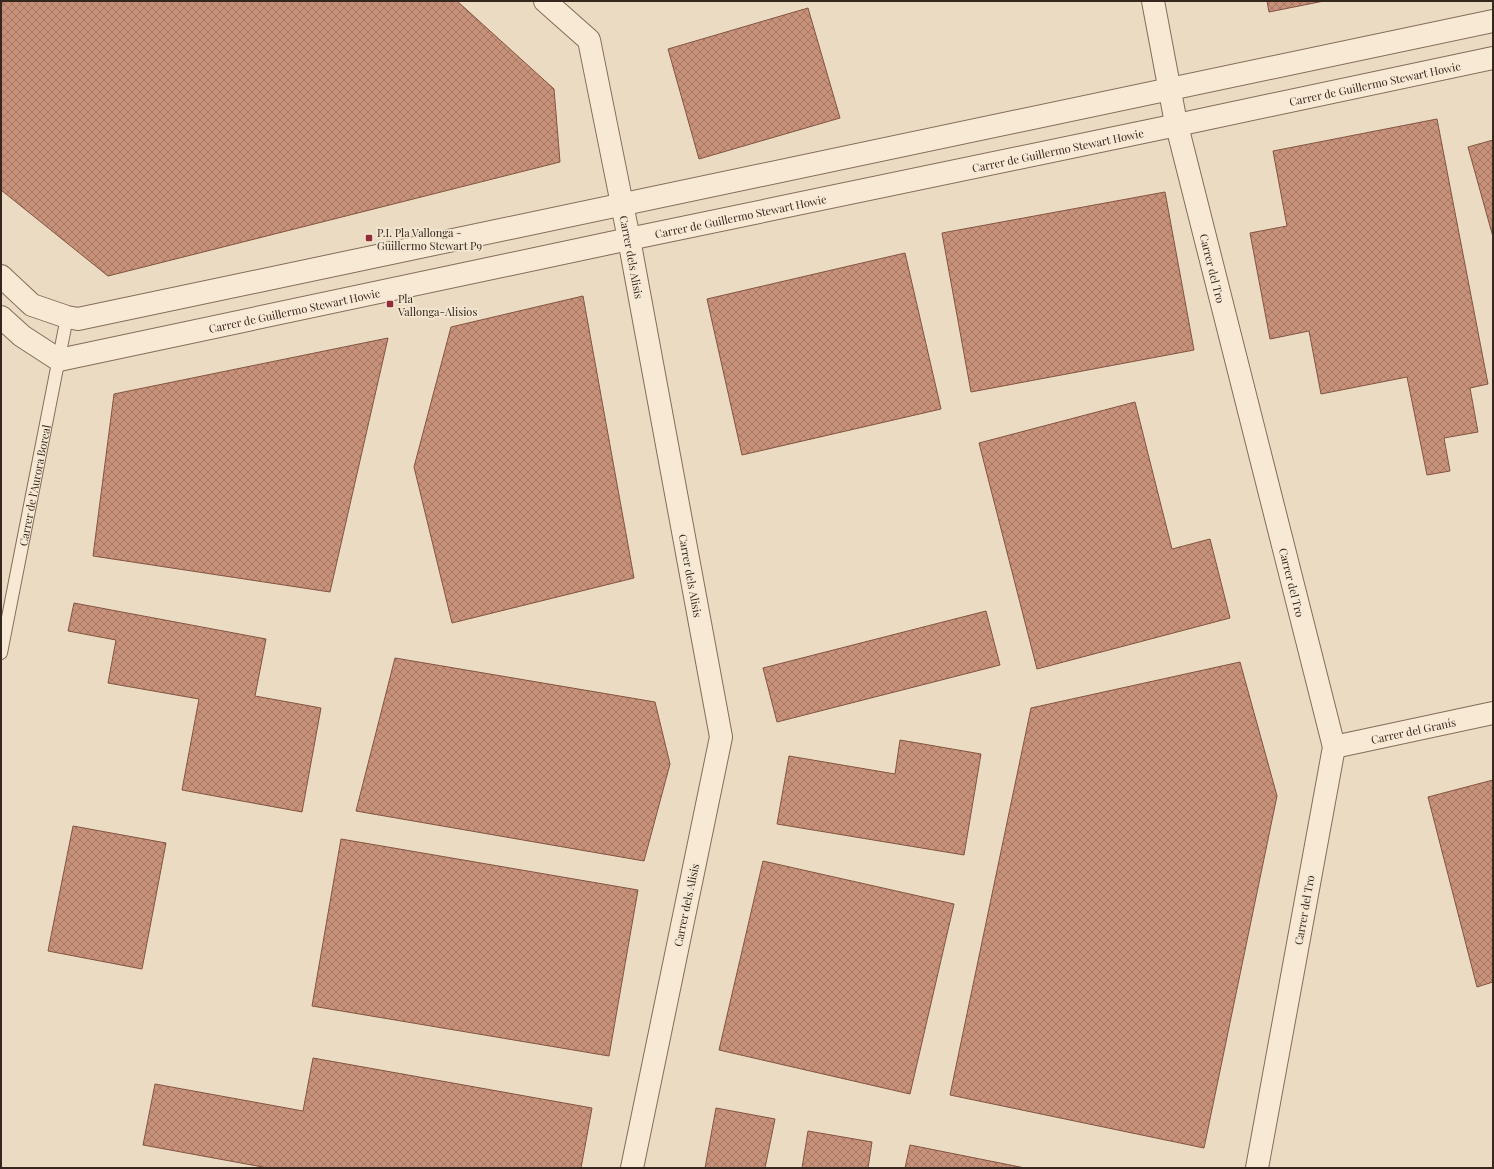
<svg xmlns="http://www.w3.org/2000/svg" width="1494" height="1169" viewBox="0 0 1494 1169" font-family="'Playfair Display',serif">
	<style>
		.building { fill: url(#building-cross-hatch); stroke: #825441 }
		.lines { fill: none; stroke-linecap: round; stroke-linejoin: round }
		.service-casing { stroke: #846c5a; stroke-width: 14 }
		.minor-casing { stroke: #846c5a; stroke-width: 24 }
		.tertiary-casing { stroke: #846c5a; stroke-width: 24 }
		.service { stroke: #f7e9d4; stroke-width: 12 }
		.minor { stroke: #f7e9d4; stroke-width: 22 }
		.tertiary { stroke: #f7e9d4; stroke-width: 22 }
		.poi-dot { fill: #902d38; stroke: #f3e6d1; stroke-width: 1.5 }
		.labels { text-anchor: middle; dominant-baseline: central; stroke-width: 3.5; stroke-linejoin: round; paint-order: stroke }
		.street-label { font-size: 11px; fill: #35261e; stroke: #f3e6d1 }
		.poi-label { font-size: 11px; fill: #35261e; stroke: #f3e6d1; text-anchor: start }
	</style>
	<defs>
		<pattern id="building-cross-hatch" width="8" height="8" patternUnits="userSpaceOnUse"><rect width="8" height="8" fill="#c8927a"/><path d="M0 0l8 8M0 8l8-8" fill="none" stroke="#a37763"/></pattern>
	</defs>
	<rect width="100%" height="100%" fill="#ebdbc2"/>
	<g class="building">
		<polygon points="1,1 457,1 554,89 560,162 108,276 1,190"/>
		<polygon points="1267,1 1324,1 1269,12"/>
		<polygon points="808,8 840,118 699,159 668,49"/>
		<polygon points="1437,119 1488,384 1470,388 1478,432 1444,438 1450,471 1427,475 1407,377 1321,394 1309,331 1270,339 1250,233 1287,226 1273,151"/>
		<polygon points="1493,140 1493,237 1468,147"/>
		<polygon points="1165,192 1194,350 971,392 942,233"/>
		<polygon points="905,253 941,409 742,455 707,299"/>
		<polygon points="583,296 634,578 452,623 414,467 451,327"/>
		<polygon points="388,338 330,592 93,556 114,394"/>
		<polygon points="1135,402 1172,549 1210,539 1230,618 1037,669 979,443"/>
		<polygon points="74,603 266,639 255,696 321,708 302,812 182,790 199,699 108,683 116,640 68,631"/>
		<polygon points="986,611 1000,665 777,722 763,668"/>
		<polygon points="395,658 655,702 670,764 644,861 356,811"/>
		<polygon points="1240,662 1277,796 1204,1148 950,1095 1031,708"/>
		<polygon points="900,740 981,754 964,855 777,824 789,756 895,774"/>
		<polygon points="1493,780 1493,982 1477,987 1428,797"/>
		<polygon points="73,826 166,843 142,969 48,951"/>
		<polygon points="341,839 638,890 609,1056 312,1006"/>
		<polygon points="763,861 954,904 910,1094 719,1050"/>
		<polygon points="313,1058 592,1108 581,1168 268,1168 143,1145 155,1084 303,1111"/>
		<polygon points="716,1108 775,1119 765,1168 705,1168"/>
		<polygon points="808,1131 872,1142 868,1168 802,1168"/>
		<polygon points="910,1145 1025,1168 905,1168"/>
	</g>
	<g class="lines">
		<g class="service-casing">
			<g id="service">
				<path id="s1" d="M1,653l66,-336"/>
			</g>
		</g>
		<g class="minor-casing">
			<g id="minor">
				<path id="s2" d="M545,1l44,39 40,199 92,498 -89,431"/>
				<path id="s3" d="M1153,1l22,117 159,629 -77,421"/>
				<path id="s4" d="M1334,747l159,-34"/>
			</g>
		</g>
		<g class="tertiary-casing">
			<g id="tertiary">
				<polyline points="1,276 32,305 67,317 78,319 1493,21"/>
				<path id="s5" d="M1,317l21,19 37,24 570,-121 548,-114 316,-67"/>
			</g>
		</g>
		<use href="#service" class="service"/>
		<use href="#minor" class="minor"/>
		<use href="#tertiary" class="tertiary"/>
	</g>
	<g class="poi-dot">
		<rect x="365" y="234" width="8" height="8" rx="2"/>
		<rect x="386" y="300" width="8" height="8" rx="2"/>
	</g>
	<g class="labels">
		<g class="street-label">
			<text stroke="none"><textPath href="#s5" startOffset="1417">Carrer de Guillermo Stewart Howie</textPath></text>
			<text stroke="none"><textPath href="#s5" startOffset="1093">Carrer de Guillermo Stewart Howie</textPath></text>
			<text stroke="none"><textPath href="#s5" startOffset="769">Carrer de Guillermo Stewart Howie</textPath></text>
			<text stroke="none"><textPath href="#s2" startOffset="280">Carrer dels Alisis</textPath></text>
			<text stroke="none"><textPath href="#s3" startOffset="274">Carrer del Tro</textPath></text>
			<text stroke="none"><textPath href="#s5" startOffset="313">Carrer de Guillermo Stewart Howie</textPath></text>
			<text stroke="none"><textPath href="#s1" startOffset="171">Carrer de l'Aurora Boreal</textPath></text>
			<text stroke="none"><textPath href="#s2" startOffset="604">Carrer dels Alisis</textPath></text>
			<text stroke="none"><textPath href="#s3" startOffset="598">Carrer del Tro</textPath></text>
			<text stroke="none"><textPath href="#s4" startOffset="81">Carrer del Granís</textPath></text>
			<text transform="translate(686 905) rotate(-78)">Carrer dels Alisis</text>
			<text transform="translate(1304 910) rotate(-80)">Carrer del Tro</text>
		</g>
		<g class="poi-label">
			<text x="377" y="232">P.I. Pla Vallonga -<tspan x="377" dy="13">Guillermo Stewart P9</tspan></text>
			<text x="398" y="298">Pla<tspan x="398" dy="13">Vallonga-Alisios</tspan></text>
		</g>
	</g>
	<rect width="1494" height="1169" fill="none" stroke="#35261e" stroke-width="4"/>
</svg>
